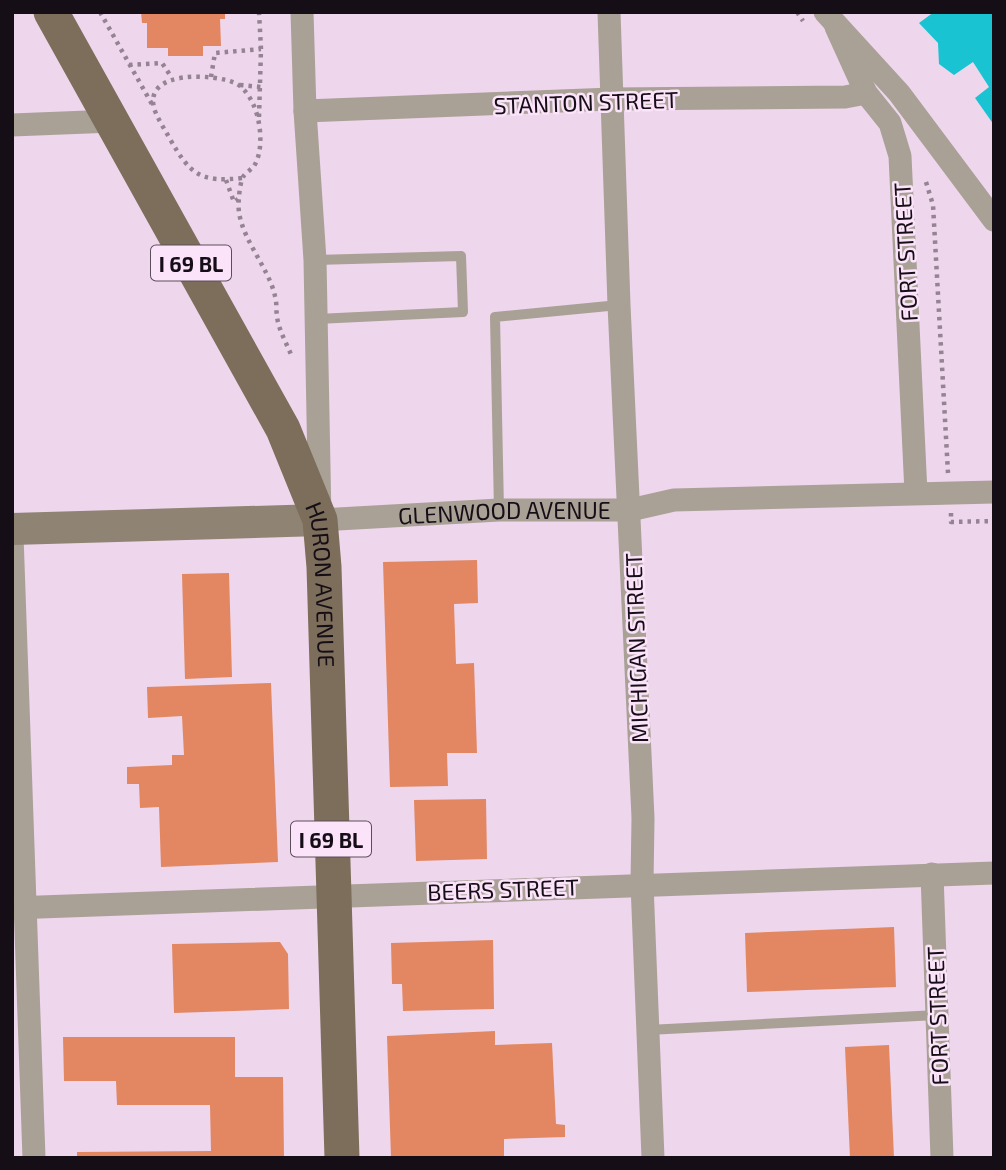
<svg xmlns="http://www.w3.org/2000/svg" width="1006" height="1170" viewBox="0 0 1006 1170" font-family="'Exo 2',sans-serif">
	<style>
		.water { fill: #19c3d1 }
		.building { fill: #e28761 }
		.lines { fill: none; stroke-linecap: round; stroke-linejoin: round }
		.path { stroke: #948393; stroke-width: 4.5; stroke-dasharray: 3.5 5; stroke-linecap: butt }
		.lane { stroke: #a9a196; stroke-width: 10 }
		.street { stroke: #a9a196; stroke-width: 23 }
		.secondary { stroke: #8f8373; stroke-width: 32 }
		.primary { stroke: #7c6e5a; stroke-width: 35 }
		.labels { text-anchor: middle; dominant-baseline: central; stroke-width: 5; stroke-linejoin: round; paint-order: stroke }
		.shield { fill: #fbe3fa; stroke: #5b4e5a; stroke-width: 2 }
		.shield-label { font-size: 21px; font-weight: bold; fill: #160e16 }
		.street-label { font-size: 23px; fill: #160e16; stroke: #fbe3fa }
	</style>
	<rect width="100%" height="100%" fill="#eed6ed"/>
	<polygon class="water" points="934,12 994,12 994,125 975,98 989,87 973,62 954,75 939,64 938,43 919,23"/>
	<g class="building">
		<polygon points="141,12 225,12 225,19 220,19 221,46 203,46 203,56 168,56 168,48 147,48 147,23 142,23"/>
		<polygon points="477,560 478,603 454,604 456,664 474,663 477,753 447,753 448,786 390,787 383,562"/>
		<polygon points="229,573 232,677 185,679 182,574"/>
		<polygon points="271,683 278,862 161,867 159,807 140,808 139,784 127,784 127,767 172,765 172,755 184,755 182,716 148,718 147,687"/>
		<polygon points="486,799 487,859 416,861 414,800"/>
		<polygon points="894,927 896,987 747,992 745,933"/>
		<polygon points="493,940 494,1009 403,1011 402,984 392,984 391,943"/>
		<polygon points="280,942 288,954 289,1009 174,1013 172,944"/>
		<polygon points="495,1031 495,1045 552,1043 556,1124 565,1125 565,1137 504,1139 504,1158 391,1158 387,1036"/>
		<polygon points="63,1037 235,1037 235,1077 283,1077 284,1158 77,1158 77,1152 211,1151 210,1105 117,1105 116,1081 64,1081"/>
		<polygon points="889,1045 894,1158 850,1158 845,1047"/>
	</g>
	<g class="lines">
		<g class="path">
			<polyline points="100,12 153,106"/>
			<polyline points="797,12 803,21"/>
			<polyline points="129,65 162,63 172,78"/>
			<polyline points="211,77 215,53 261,49"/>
			<polyline points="240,85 261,87"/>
			<polyline points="259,117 261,49 259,12"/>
			<path d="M242,178c-42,5 -52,-4 -72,-39 -5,-9 -11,-18 -15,-28 -15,-42 61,-38 82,-27 7,4 13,13 16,20 8,16 11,47 1,62 -3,4 -9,7 -11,11 -2,3 -4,16 -4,21 -5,34 29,66 36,98 2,7 1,14 2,21 2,14 10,27 15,40"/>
			<polyline points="226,180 234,202 238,199"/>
			<polyline points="926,182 933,205 948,473"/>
			<polyline points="951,513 951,522 994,521"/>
		</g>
		<g class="lane">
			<polyline points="315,260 461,256 463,312 317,319"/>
			<polyline points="499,510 495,317 619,305"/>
			<polyline points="648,1030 937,1015"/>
		</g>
		<g class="street">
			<path id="s1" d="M302,12l3,99 10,149 5,260 179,-10h131l44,-10 320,-8"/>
			<polyline points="609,12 619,305 643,818 642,884 653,1158"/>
			<polyline points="825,12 899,93 994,220"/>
			<polyline points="836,27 866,93 890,123 900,156 916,493"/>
			<polyline points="305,111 612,99 845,97 866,93"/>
			<polyline points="12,125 113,121"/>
			<polyline points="12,535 34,1158"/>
			<polyline points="932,874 942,1158"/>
			<polyline points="12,908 994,873"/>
		</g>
		<polyline class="secondary" points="12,529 320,520"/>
		<path class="primary" id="s2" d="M51,12l232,417 37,91 4,47 18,591"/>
	</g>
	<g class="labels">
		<g class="shield">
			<rect x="151" y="245.5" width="80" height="35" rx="5"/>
			<rect x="291" y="821.5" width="80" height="35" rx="5"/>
		</g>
		<g class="shield-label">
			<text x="191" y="263">I 69 BL</text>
			<text x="331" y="839">I 69 BL</text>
		</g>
		<g class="street-label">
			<text transform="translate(586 102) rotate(-2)">STANTON STREET</text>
			<text transform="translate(905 252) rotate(-93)">FORT STREET</text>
			<text stroke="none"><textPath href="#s1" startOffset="693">GLENWOOD AVENUE</textPath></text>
			<text stroke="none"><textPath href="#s2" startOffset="640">HURON AVENUE</textPath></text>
			<text transform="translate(636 648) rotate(-92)">MICHIGAN STREET</text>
			<text transform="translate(503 889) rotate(-2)">BEERS STREET</text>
			<text transform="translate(937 1016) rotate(-92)">FORT STREET</text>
		</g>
	</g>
	<rect width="1006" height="1170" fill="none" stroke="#160e16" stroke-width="28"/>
</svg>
